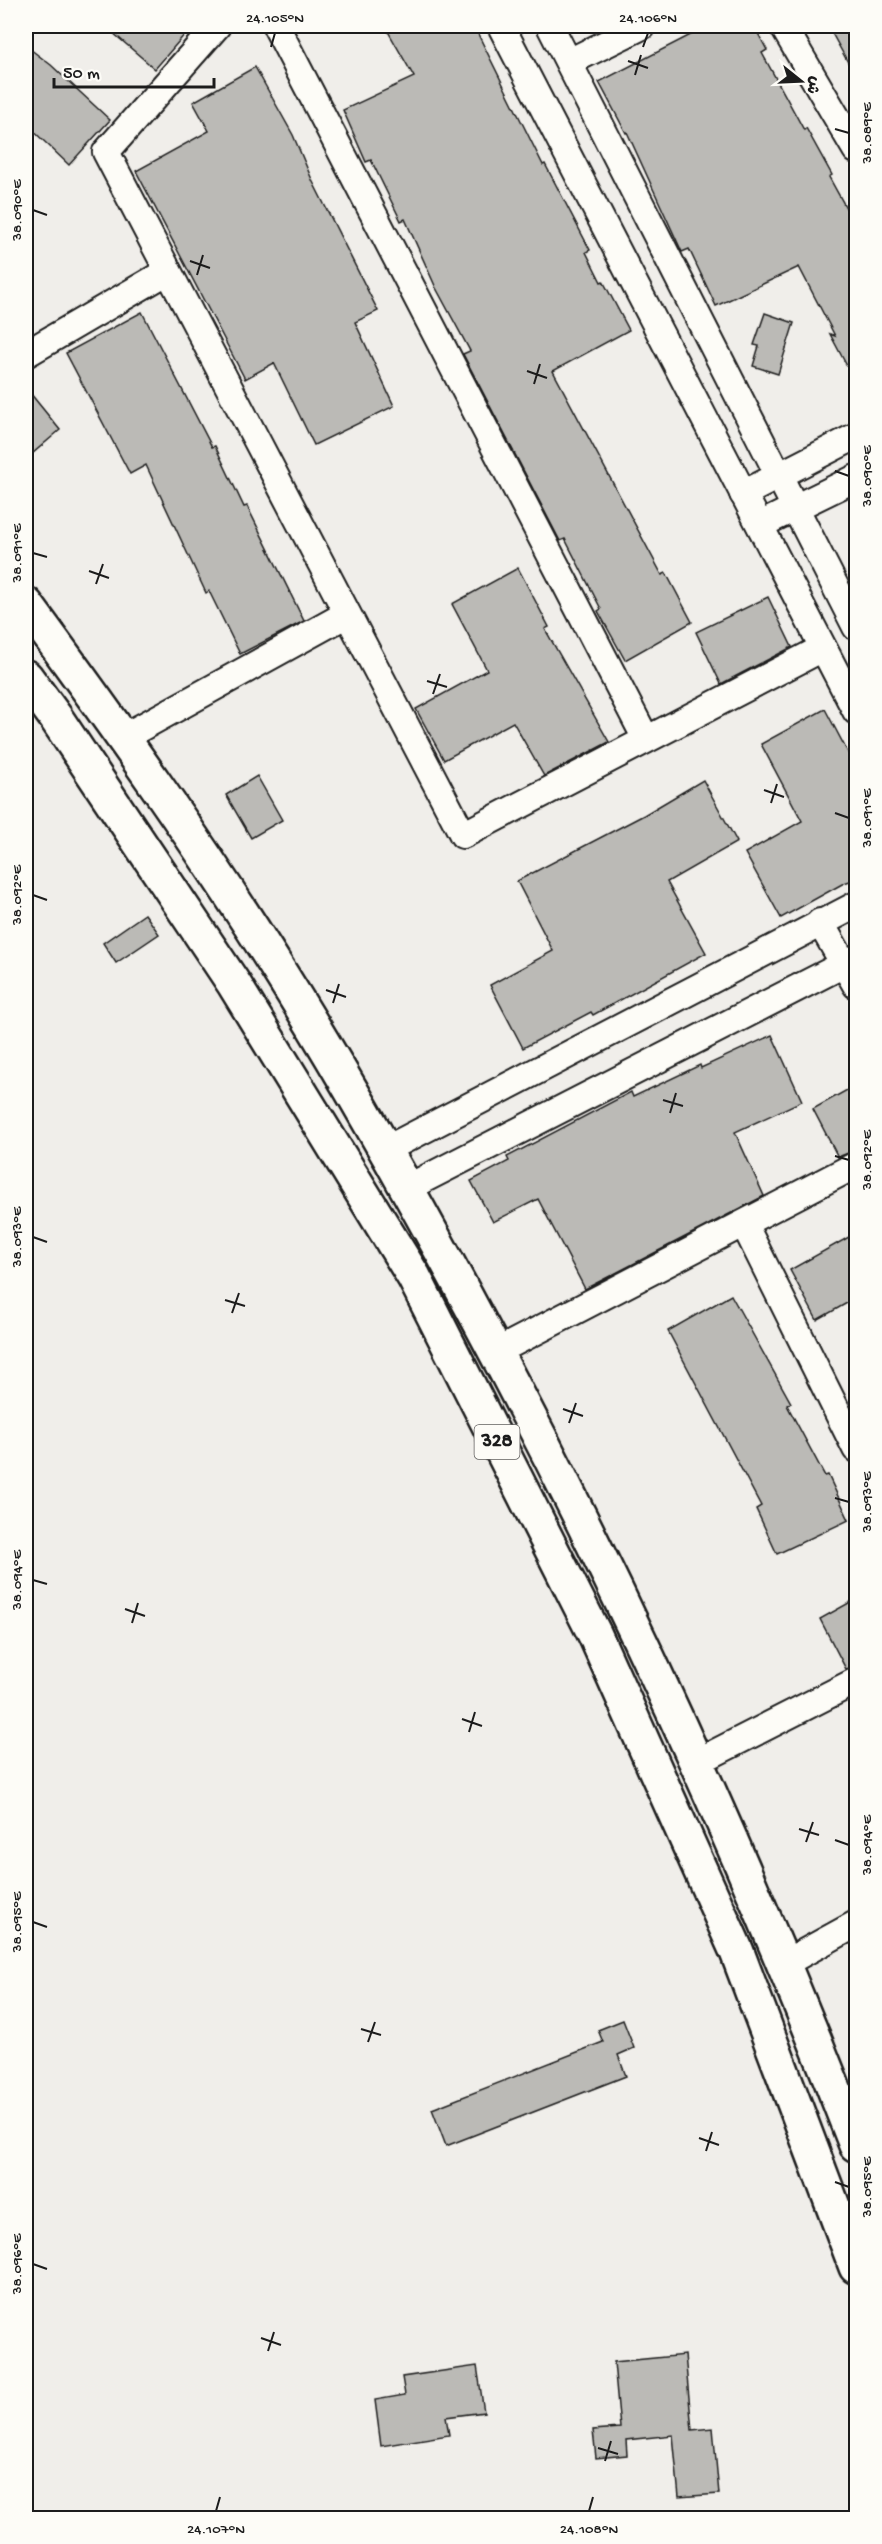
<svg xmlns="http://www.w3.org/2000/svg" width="882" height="2544" viewBox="0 0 882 2544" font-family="'Gochi Hand','Playpen Sans Arabic',sans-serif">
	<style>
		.building { fill: #bbbab6; stroke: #1c1c1c; stroke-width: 1.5 }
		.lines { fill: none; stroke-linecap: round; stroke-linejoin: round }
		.minor-casing { stroke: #1c1c1c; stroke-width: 30 }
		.primary-casing { stroke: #1c1c1c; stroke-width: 38 }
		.minor { stroke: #fdfcf7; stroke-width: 26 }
		.primary { stroke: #fdfcf7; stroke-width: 33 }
		.ticks { fill: none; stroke: #1c1c1c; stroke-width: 2 }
		.labels { text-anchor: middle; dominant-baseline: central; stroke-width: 4.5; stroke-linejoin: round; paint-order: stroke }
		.shield { fill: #fdfcf7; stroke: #605f5e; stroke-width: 1.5 }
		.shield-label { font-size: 20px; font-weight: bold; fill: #1c1c1c }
		.neatline { fill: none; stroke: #1c1c1c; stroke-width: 2 }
		.ticks-label { font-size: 15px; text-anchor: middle; fill: #1c1c1c }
	</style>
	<rect width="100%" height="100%" fill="#f0eeea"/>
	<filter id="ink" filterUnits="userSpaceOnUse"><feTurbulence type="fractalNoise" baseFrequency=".0167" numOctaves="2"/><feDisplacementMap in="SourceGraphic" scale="12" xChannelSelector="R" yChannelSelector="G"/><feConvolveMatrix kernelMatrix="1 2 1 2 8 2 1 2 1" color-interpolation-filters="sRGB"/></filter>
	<g filter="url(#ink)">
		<g class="building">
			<polygon points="105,26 192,26 155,69"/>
			<polygon points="385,26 474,26 543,165 545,164 590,250 586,252 601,282 603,281 629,330 553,371 662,575 666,573 692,622 625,660 598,611 601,609 565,539 560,541 464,356 463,354 470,351 436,288 405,219 401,221 371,160 366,162 343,110 414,77"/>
			<polygon points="708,26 754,26 767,50 762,53 804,130 806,128 832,175 829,177 856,226 856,383 830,334 835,336 799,267 716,306 689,249 682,252 627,132 626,133 599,82"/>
			<polygon points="828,26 856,26 856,77"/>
			<polygon points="26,46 51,65 110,120 69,165 26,124"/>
			<polygon points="255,67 293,135 313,182 378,311 355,322 394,406 314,445 274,363 245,379 136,171 209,131 193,102"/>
			<polygon points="142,312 212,447 215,446 244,507 247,506 304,621 240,654 209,591 206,593 146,465 130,474 66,353"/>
			<polygon points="765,313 794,323 778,374 753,366 759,346 754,345"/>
			<polygon points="26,388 60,430 26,459"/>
			<polygon points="518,568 549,627 545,629 609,742 544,776 513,722 444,760 416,709 487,670 452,604"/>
			<polygon points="768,597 792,647 721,684 696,632"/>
			<polygon points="825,709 856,768 856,879 844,883 781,918 745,853 802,821 761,744"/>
			<polygon points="257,776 282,820 251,838 226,795"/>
			<polygon points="703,780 737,842 667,882 706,953 593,1015 591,1012 523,1048 490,985 553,951 517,881 644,815"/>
			<polygon points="145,914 159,934 116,963 103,943"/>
			<polygon points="772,1035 802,1101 735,1132 764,1196 585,1289 538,1199 493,1222 471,1181 509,1161 507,1157 631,1092 633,1097 700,1065 701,1068"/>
			<polygon points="856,1085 856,1150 838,1157 813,1109"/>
			<polygon points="856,1233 856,1298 817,1320 790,1270"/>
			<polygon points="731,1295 791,1403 787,1405 825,1476 828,1475 849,1520 777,1554 756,1509 761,1506 668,1331"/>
			<polygon points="856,1599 856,1666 846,1669 820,1619"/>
			<polygon points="623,2020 634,2048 618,2055 626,2076 446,2146 432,2109 603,2042 598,2030"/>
			<polygon points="685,2355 692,2430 713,2428 719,2494 679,2497 673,2435 626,2440 627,2455 596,2458 593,2430 620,2428 614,2362"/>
			<polygon points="477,2366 484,2412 446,2417 449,2435 381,2446 375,2400 405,2395 402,2377"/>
		</g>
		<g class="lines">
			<g class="minor-casing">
				<g id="minor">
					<polyline points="217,26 106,152 463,835 823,648"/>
					<polyline points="276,26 646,739"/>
					<polyline points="501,26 856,711"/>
					<polyline points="550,26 856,627"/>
					<polyline points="783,26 856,150"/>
					<polyline points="569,62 642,26"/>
					<polyline points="26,354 168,271"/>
					<polyline points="743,494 856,436"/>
					<polyline points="760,525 856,478"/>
					<polyline points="124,737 347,614"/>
					<polyline points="820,922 856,985"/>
					<polyline points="385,1150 856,905"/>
					<polyline points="407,1188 856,958"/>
					<polyline points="744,1224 856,1449"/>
					<polyline points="496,1352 856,1165"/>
					<polyline points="697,1762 856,1681"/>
					<polyline points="785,1963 856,1924"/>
				</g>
			</g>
			<g class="primary-casing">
				<g id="primary">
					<path d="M26,604c89,121 176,243 255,370 71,113 135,229 197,345 144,269 269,543 378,826"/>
					<polyline points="26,677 56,718 234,984 414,1277 595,1635 737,1952 856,2267"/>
				</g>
			</g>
			<use href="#minor" class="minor"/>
			<use href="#primary" class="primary"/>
		</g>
	</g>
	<path class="ticks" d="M271,47l4,-14M643,47l5,-14M628,61l20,7M635,75l6,-20M835,129l14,4M33,210l14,5M190,261l20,7M197,275l6,-20M527,371l20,7M534,384l6,-20M835,471l14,5M33,553l14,4M89,571l20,7M96,584l7,-20M427,681l20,6M433,694l7,-20M764,790l20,7M771,803l6,-19M835,813l14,5M33,895l14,5M326,990l20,7M333,1003l6,-19M663,1100l20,6M670,1113l6,-20M835,1156l14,4M33,1237l14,5M225,1300l20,6M232,1313l7,-20M563,1409l20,7M569,1423l7,-20M835,1498l14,4M33,1580l14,4M125,1609l20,7M132,1623l6,-20M462,1719l20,7M469,1732l6,-20M799,1829l20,6M835,1840l14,5M806,1842l7,-20M33,1922l14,5M361,2029l20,6M368,2042l7,-20M699,2138l20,7M706,2151l6,-19M835,2182l14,5M33,2264l14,5M261,2338l20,7M268,2351l6,-19M598,2448l20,6M605,2461l6,-20M216,2511l4,-14M589,2511l4,-14"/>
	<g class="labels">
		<rect class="shield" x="474.5" y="1425" width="45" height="34" rx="4.5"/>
		<g class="shield-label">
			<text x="497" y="1442">328</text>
		</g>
	</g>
	<rect width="882" height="2544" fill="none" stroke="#fdfcf7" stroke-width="66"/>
	<g transform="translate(801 81) rotate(108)" stroke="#fdfcf7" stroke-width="4.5" paint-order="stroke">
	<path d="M0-4.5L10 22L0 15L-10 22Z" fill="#1c1c1c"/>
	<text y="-9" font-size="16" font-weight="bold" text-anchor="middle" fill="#1c1c1c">ش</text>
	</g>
	<path d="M54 78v9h160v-9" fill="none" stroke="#1c1c1c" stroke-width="3"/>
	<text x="63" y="78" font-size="18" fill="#1c1c1c" stroke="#fdfcf7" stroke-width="4.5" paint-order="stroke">50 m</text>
	<rect x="33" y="33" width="816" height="2478" class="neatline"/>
	<g class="ticks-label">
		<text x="275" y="22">24.105°N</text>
		<text x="648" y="22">24.106°N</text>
		<text transform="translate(866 133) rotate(-90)" y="5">38.089°E</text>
		<text transform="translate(16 210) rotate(-90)" y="5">38.090°E</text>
		<text transform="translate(866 476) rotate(-90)" y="5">38.090°E</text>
		<text transform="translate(16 553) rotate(-90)" y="5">38.091°E</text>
		<text transform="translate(866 818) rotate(-90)" y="5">38.091°E</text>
		<text transform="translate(16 895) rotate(-90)" y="5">38.092°E</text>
		<text transform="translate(866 1160) rotate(-90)" y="5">38.092°E</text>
		<text transform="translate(16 1237) rotate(-90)" y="5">38.093°E</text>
		<text transform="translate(866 1502) rotate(-90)" y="5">38.093°E</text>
		<text transform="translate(16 1580) rotate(-90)" y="5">38.094°E</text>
		<text transform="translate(866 1845) rotate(-90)" y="5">38.094°E</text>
		<text transform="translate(16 1922) rotate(-90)" y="5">38.095°E</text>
		<text transform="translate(866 2187) rotate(-90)" y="5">38.095°E</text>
		<text transform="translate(16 2264) rotate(-90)" y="5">38.096°E</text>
		<text x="216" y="2533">24.107°N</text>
		<text x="589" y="2533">24.108°N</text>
	</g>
</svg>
